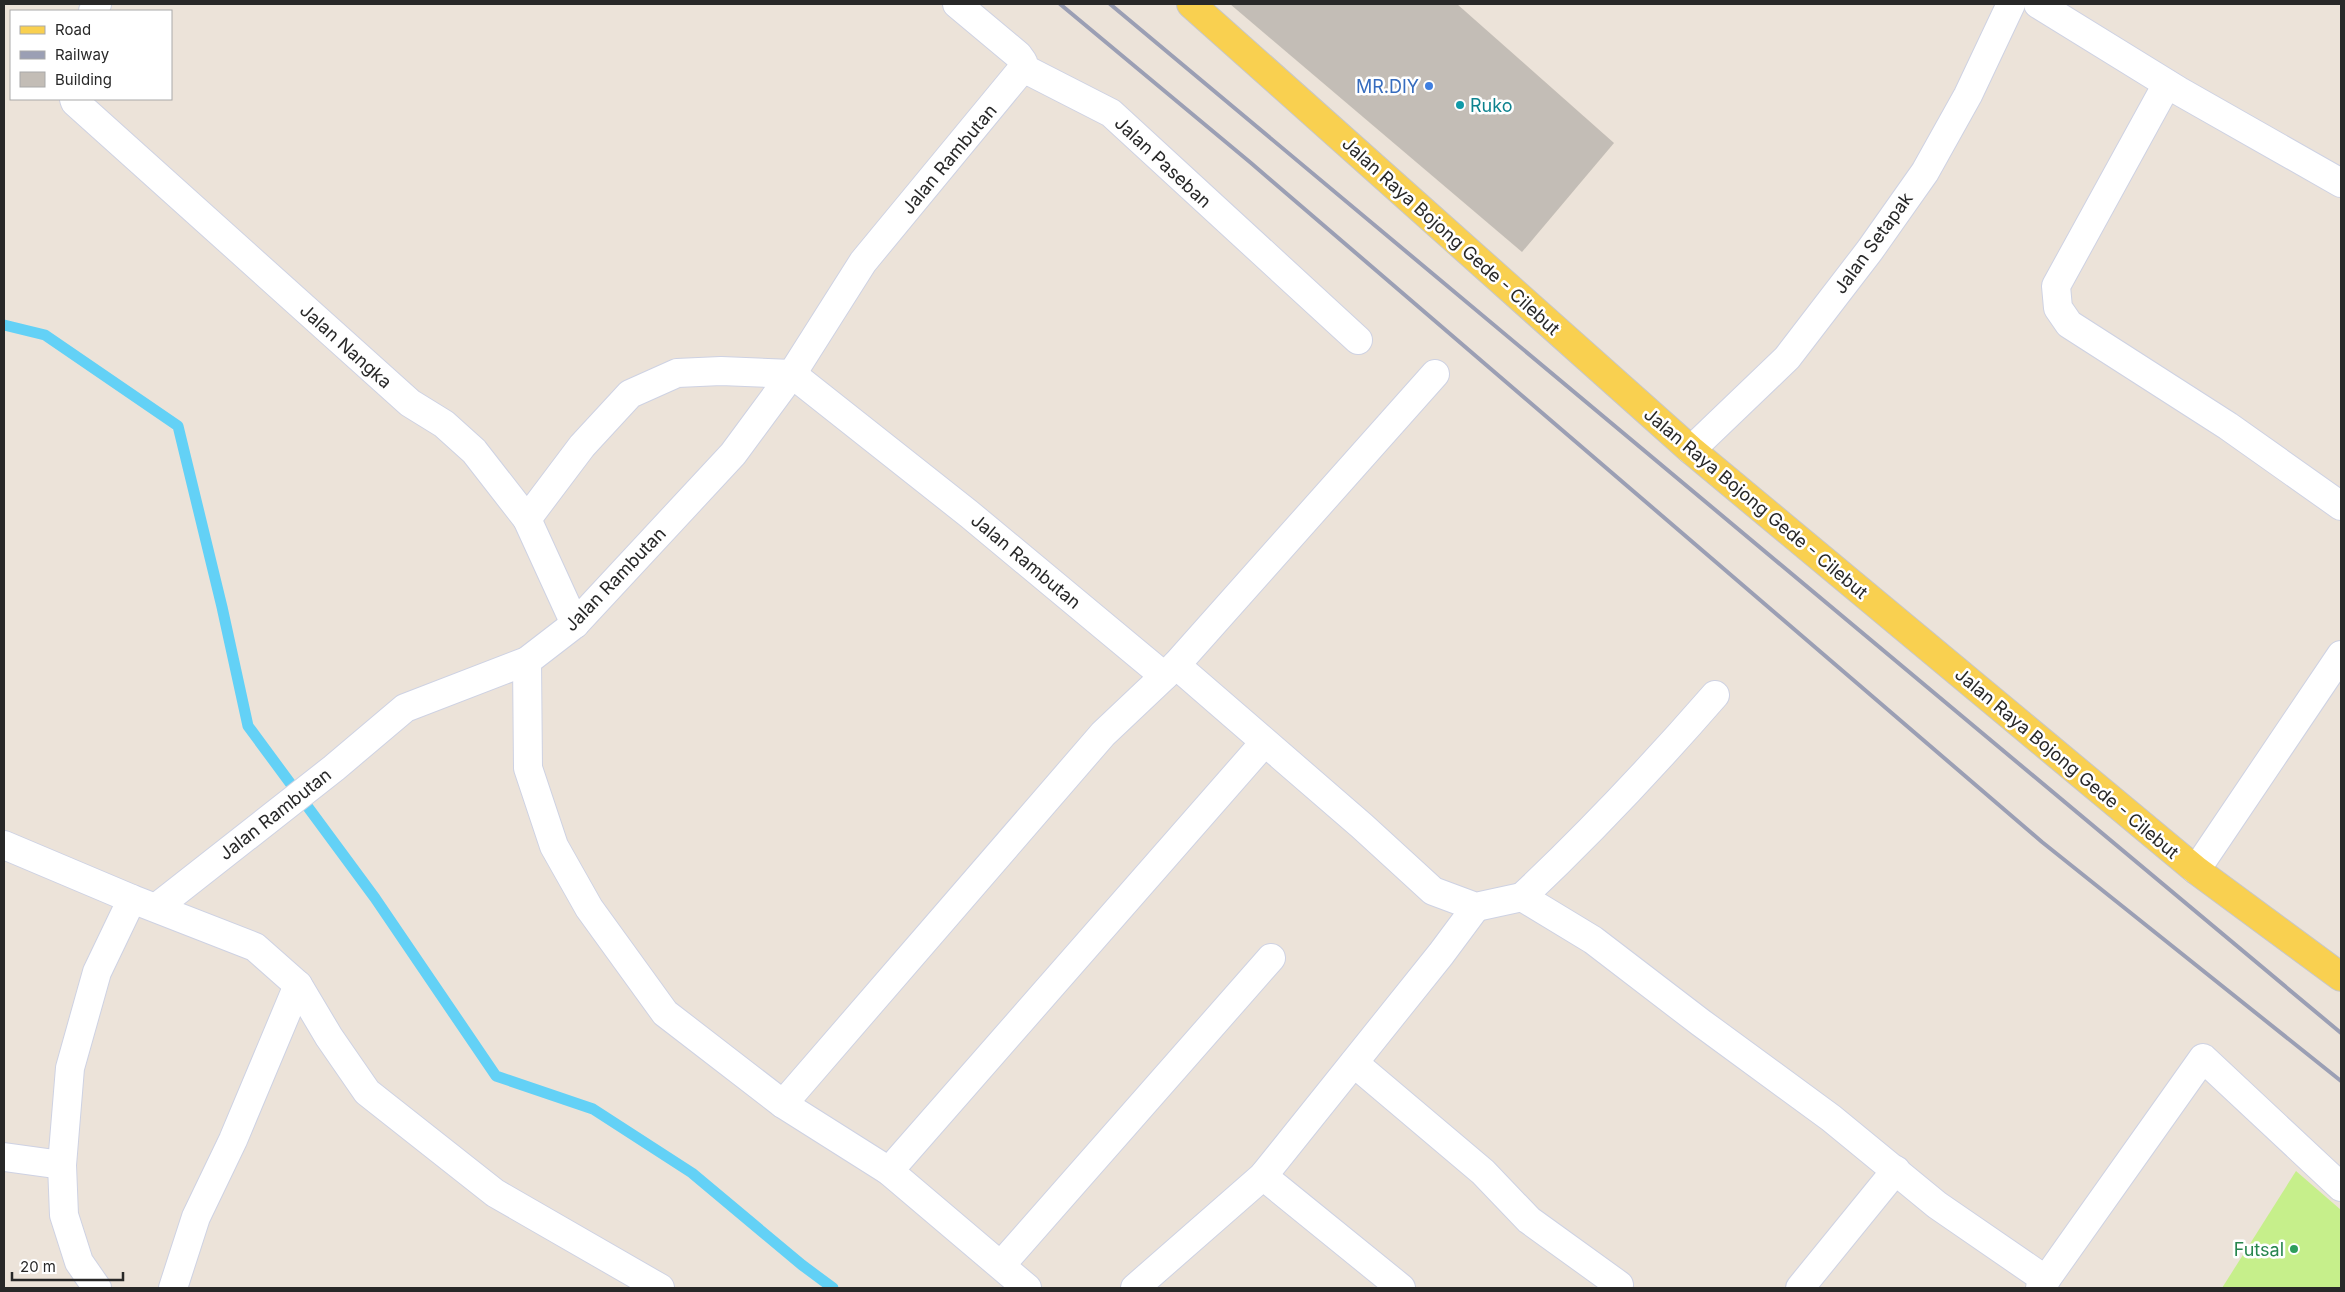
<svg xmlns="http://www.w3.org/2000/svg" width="2345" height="1292" viewBox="0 0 2345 1292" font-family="Inter,sans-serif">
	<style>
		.pitch { fill: #c6ef8b }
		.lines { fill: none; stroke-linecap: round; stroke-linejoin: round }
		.stream { stroke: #63d1f6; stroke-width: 11 }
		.building { fill: #c3bdb6 }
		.minor-casing { stroke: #ced2e3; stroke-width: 30 }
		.major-casing { stroke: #c7c7c7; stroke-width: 30 }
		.minor { stroke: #fff; stroke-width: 28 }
		.major { stroke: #f9d050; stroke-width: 28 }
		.rail { stroke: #9b9fb4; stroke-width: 4 }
		.shop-dot { fill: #3f7fe0; stroke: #fff; stroke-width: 2 }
		.culture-dot { fill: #0f9aa8; stroke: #fff; stroke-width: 2 }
		.leisure-dot { fill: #2e9e5b; stroke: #fff; stroke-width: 2 }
		.labels { text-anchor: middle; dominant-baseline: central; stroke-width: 5; stroke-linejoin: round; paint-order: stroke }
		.shop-label { font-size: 18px; fill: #366cbe; stroke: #fff; text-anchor: end }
		.culture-label { font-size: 18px; fill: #0d838f; stroke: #fff; text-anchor: start }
		.street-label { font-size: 18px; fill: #282828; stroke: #fff }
		.leisure-label { font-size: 18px; fill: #27864d; stroke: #fff; text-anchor: end }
	</style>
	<rect width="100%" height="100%" fill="#ece3d9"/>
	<polygon class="pitch" points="2296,1171 2341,1210 2341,1288 2222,1288"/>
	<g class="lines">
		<polyline class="stream" points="4,325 45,335 178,426 222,607 248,726 375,898 496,1076 593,1109 692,1173 802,1265 833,1288"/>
	</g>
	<polygon class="building" points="1230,4 1457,4 1614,143 1522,252"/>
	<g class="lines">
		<g class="minor-casing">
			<g id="minor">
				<polyline points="957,4 1018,55 1023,62 1023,68"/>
				<polyline points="2038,4 2179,91 2341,183"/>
				<polyline points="93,11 97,4"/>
				<polyline points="1023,68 1111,113 1358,340"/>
				<polyline points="2167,84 2056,286 2058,308 2069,324 2228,426 2341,506"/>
				<polyline points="74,99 75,102 410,403 444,424 474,451 527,519 575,624"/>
				<polyline points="1691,450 1787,358 1870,250 1925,172 1968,95 2011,4"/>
				<polyline points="527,519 582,446 630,394 677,373 721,371 792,374 969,514 1164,676"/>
				<polyline points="527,661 528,768 554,846 589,908 665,1013 783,1104 889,1171 1027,1288"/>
				<polyline points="1176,665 1362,826 1433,891 1476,907 1522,897 1593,940 1700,1022 1831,1118 1937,1205 2046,1280"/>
				<polyline points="4,845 132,899 255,947 298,985 329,1037 367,1092 495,1193 660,1288"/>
				<polyline points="2196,870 2341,655"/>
				<path d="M1522,897c68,-64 132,-132 193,-202"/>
				<polyline points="157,907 334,768 405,708 527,661 575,624 733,454 792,374 863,262 1023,68"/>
				<polyline points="1354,1063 1483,1172 1529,1220 1619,1285"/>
				<polyline points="783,1104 1103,734 1176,665 1435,374"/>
				<polyline points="4,1157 62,1165"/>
				<polyline points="889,1171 1264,743"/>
				<polyline points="1263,1176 1401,1288"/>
				<polyline points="1001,1265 1271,958"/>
				<polyline points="97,1288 79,1262 64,1215 62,1165 70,1068 97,972 132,899"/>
				<polyline points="173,1288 196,1217 233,1140 298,985"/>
				<polyline points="1135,1288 1263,1176 1441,954 1476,907"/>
				<polyline points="1800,1288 1896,1170"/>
				<polyline points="2040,1288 2203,1058 2341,1187"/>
			</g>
		</g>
		<g class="major-casing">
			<polyline id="major" points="1191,4 1691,450 2196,870 2341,977"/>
		</g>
		<use href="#minor" class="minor"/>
		<use href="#major" class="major"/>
		<g class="rail">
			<polyline points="1060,4 1251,163 2042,842 2341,1081"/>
			<polyline points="1110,4 2341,1033"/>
		</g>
	</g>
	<circle class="shop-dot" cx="1429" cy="86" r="5"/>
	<circle class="culture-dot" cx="1460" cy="105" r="5"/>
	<circle class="leisure-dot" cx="2294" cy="1249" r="5"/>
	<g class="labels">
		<g class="shop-label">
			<text x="1419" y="86">MR.DIY</text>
		</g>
		<g class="culture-label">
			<text x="1470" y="105">Ruko</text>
		</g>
		<g class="street-label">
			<text transform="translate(949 159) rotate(-50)">Jalan Rambutan</text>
			<text transform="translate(1163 162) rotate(43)">Jalan Paseban</text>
			<text transform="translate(1451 236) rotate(42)">Jalan Raya Bojong Gede - Cilebut</text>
			<text transform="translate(1873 243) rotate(-54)">Jalan Setapak</text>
			<text transform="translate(346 346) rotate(42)">Jalan Nangka</text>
			<text transform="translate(1756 503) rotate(40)">Jalan Raya Bojong Gede - Cilebut</text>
			<text transform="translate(1026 561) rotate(40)">Jalan Rambutan</text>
			<text transform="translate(615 579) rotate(-46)">Jalan Rambutan</text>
			<text transform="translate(2067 763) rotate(40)">Jalan Raya Bojong Gede - Cilebut</text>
			<text transform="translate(275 814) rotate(-38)">Jalan Rambutan</text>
		</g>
		<g class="leisure-label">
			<text x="2284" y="1249">Futsal</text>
		</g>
	</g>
	<rect width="2345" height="1292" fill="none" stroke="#282828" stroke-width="10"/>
	<rect x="10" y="10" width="162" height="90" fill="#ffffff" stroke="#a9a9a9"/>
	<rect x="20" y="26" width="25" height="8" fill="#f9d050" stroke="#a9a9a9"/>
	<text x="55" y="35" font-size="15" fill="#282828">Road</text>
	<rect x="20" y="51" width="25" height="8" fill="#9b9fb4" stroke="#a9a9a9"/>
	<text x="55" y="60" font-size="15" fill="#282828">Railway</text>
	<rect x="20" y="72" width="25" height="15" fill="#c3bdb6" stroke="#a9a9a9"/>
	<text x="55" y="85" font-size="15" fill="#282828">Building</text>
	<path d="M12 1272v8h111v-8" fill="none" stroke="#282828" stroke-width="2.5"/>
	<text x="20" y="1272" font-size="15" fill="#282828" stroke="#ffffff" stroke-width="4" paint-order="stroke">20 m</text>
</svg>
